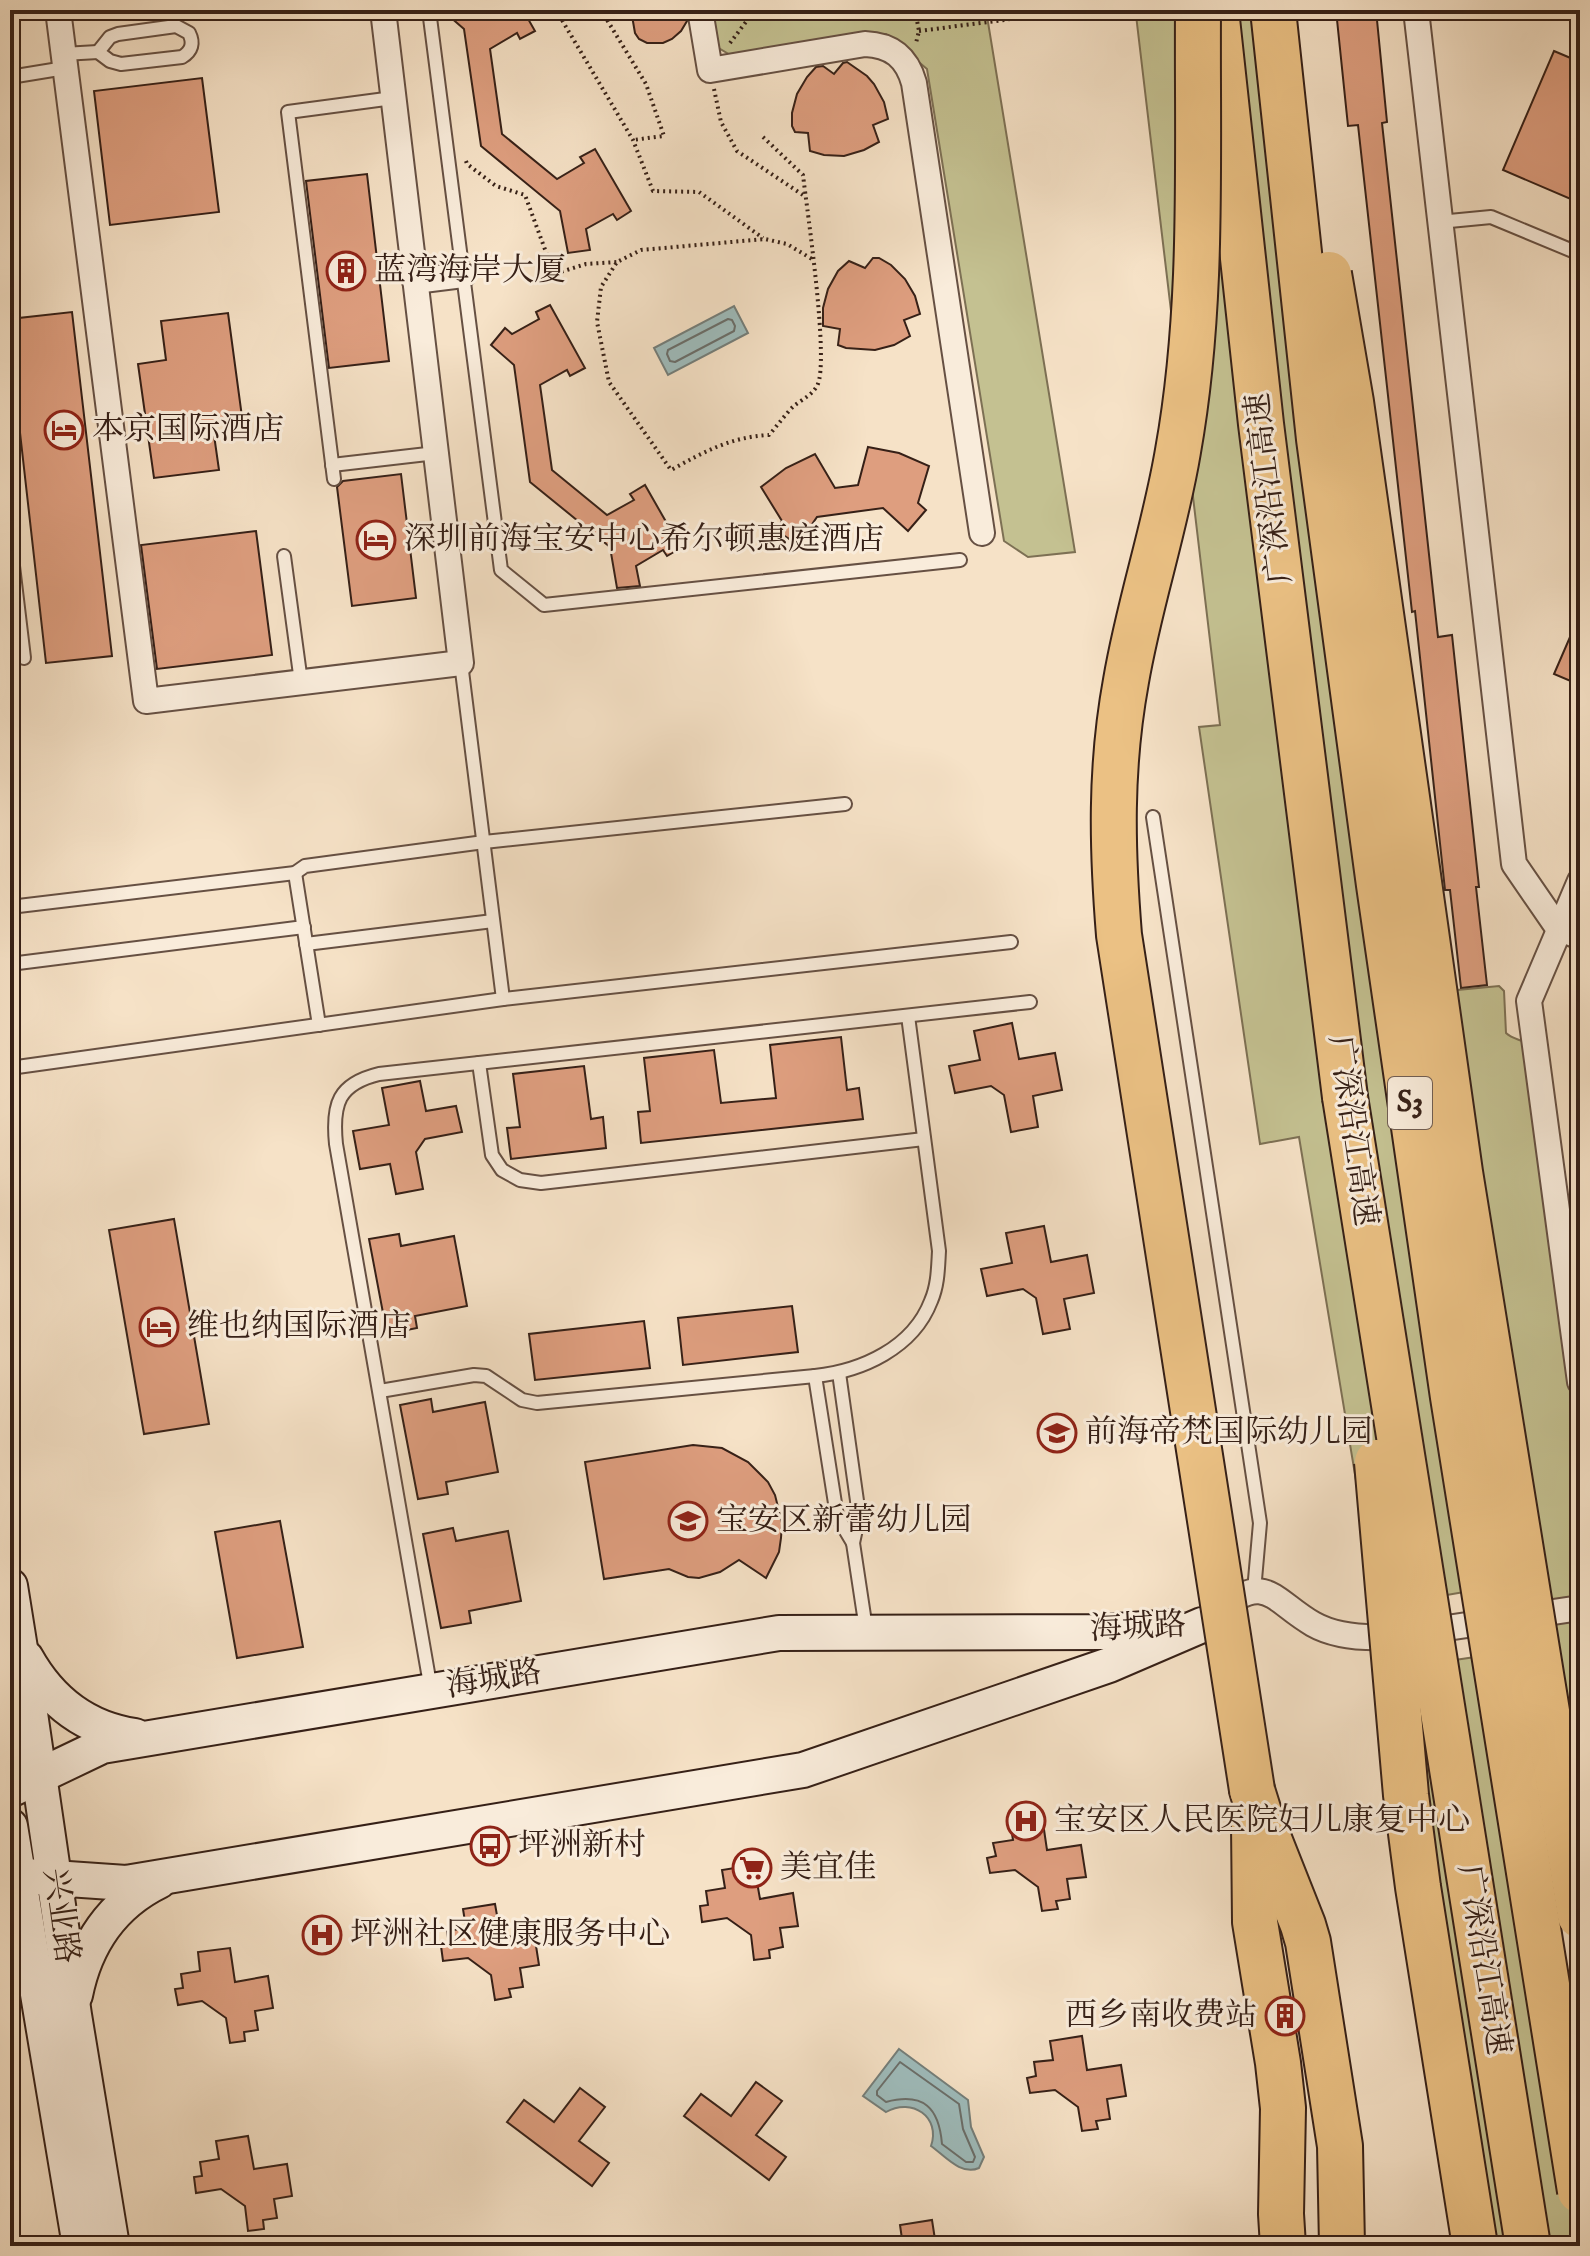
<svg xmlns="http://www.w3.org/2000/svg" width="1590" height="2256" viewBox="0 0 1590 2256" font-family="'IM FELL English','Noto Serif SC',serif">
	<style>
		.green { fill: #c4c191; stroke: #7d7054; stroke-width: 2 }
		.water { fill: #9ebcbc; stroke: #747e7a; stroke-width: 2 }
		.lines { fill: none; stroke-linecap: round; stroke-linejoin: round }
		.shore { stroke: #6a6e6a; stroke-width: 2 }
		.building { fill: #de9e7f; stroke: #362017; stroke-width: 2 }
		.lane-casing { stroke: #665043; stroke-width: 16 }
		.street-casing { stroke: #665043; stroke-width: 28 }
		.secondary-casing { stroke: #362017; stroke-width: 38 }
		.highway-casing { stroke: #362017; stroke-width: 48 }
		.path { stroke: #362017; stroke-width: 4; stroke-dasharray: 2 4; stroke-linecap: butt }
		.lane { stroke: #f9ecdb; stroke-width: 12 }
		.street { stroke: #f9ecdb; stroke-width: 24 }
		.secondary { stroke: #f9ecdb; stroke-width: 34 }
		.highway { stroke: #ebc184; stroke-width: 44 }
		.highway-bridge-casing { stroke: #362017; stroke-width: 48; stroke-linecap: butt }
		.highway-bridge { stroke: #ebc184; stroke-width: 44 }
		.labels { text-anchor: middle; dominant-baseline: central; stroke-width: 6; stroke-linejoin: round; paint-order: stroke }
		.shield { fill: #f9ecdb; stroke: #705d52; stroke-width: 2 }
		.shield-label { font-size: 30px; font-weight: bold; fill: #362017 }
		.poi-label { font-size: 32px; fill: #362017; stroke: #f9ecdb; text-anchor: start }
		.street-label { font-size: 32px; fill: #362017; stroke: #f9ecdb }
	</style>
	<rect width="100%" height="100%" fill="#f6e2c7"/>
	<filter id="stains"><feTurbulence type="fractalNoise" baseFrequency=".0025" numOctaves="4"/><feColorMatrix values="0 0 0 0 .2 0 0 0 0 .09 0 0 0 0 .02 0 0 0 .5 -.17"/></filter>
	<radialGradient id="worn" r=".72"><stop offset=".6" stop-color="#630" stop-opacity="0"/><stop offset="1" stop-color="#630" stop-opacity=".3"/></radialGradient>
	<g class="green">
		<polygon points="710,10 986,10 1075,552 1028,557 1004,541 927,69 886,34 732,56 717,47"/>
		<polygon points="1187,10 1277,10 1505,1585 1377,1607 1299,1137 1260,1144 1199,727 1220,725 1136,15"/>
		<path d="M1499,986l5,5 2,42c6,6 14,6 22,11l52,392v401l-133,-846z"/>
		<polygon points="1516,1651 1580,2051 1580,2246 1477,2246 1387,1670"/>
	</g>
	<g class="water">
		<polygon points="734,306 748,333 668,375 654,348"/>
		<path d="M899,2049l69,51 3,27 13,30 -5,11c-18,8 -34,-12 -48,-22 10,-29 -19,-49 -45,-34l-23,-16z"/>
	</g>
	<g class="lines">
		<g class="shore">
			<polygon points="728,319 732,320 735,326 734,331 675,362 670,361 667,354 668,350"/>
			<path d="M900,2062l59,42 4,25 12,28 -2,5h-7l-24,-18c-3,-36 -18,-52 -56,-42l-9,-7v-4z"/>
		</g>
	</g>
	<g class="building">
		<polygon points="442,10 523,10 535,31 520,39 517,33 490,49 502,134 557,179 584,163 580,157 595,149 631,211 617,220 613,214 586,229 590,250 568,253 560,211 481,146 464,29"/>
		<polygon points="631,10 685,10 687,21 681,31 672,39 663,43 647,43 639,39 635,33"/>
		<polygon points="1336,10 1376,10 1387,122 1382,123 1438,637 1452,635 1479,887 1476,887 1487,985 1461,988 1450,890 1445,890 1415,611 1412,612 1358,125 1348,126"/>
		<polygon points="1554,51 1580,62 1580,203 1503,170"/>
		<polygon points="847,62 867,76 874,84 884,102 888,119 873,125 879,142 864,150 844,156 824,155 810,151 808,133 795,132 792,126 792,113 797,94 807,77 816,67 823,66 834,74 843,63"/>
		<polygon points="202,78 219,212 110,225 94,91"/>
		<polygon points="367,174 389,361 329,368 306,181"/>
		<polygon points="873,258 879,258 891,265 905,279 915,296 920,314 904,320 910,336 894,345 875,350 846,348 838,345 840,329 823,326 823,308 828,289 838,271 849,261 865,268"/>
		<polygon points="550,305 585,368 570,376 567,370 540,385 552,470 607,515 634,500 630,494 645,485 681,548 667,556 663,550 636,566 640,586 617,588 610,547 530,482 514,365 491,345 505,328 512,334 539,319 536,312"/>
		<polygon points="72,312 112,656 46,663 10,344 10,319"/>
		<polygon points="228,313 242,417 212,421 219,470 154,478 138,364 166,360 161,321"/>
		<polygon points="868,447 899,453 929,466 918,503 926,510 908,531 883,508 817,517 798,545 776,530 782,521 761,487 786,468 815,454 835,488 858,485"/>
		<polygon points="401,474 416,598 352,606 337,487 343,481"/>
		<polygon points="256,531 272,655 157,669 141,545"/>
		<polygon points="1580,614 1580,685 1554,674"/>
		<polygon points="1012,1023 1019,1059 1055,1053 1062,1090 1033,1096 1038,1127 1011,1132 1004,1095 991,1086 955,1093 949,1066 980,1060 974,1031"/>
		<polygon points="841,1037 847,1090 859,1088 863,1119 641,1143 638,1112 650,1111 644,1058 714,1050 721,1103 776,1098 770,1045"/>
		<polygon points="584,1066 591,1119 603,1117 606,1148 511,1159 507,1128 520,1127 513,1074"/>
		<polygon points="420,1081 426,1111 456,1106 462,1132 425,1139 416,1152 423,1189 396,1194 390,1164 360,1169 353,1131 389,1125 382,1088"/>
		<polygon points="174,1219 209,1424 144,1434 109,1230"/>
		<polygon points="1044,1226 1051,1262 1087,1255 1094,1293 1064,1299 1070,1329 1043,1334 1036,1298 1023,1289 987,1296 981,1269 1012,1263 1006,1233"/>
		<polygon points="399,1234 401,1246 454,1236 467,1306 415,1316 417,1328 387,1334 369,1239"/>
		<polygon points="792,1306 798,1352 683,1365 678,1318"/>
		<polygon points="644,1321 650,1368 535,1380 529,1334"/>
		<polygon points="431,1399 433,1412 485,1402 498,1472 446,1482 448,1494 418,1499 400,1405"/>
		<polygon points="693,1445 722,1448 748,1462 768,1482 775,1495 782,1523 781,1538 779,1552 766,1578 739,1560 720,1572 699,1578 688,1577 669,1569 604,1579 585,1462"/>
		<polygon points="280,1521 303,1647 237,1658 215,1532"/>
		<polygon points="453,1528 456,1541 508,1531 521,1601 469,1611 471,1623 441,1628 423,1534"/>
		<polygon points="1042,1816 1047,1850 1081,1845 1086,1877 1067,1879 1070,1899 1056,1901 1058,1909 1042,1911 1038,1887 1015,1870 990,1873 987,1858 996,1856 993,1843 1013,1840 1010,1821"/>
		<polygon points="754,1865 760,1899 793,1893 798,1926 780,1928 783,1947 769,1950 770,1958 754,1960 751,1935 727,1918 702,1922 700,1906 708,1905 706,1891 725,1888 722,1870"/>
		<polygon points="495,1904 501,1938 534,1933 539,1965 520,1968 523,1987 509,1989 511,1997 495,2000 491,1975 468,1958 443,1961 441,1946 449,1945 447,1931 466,1928 463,1909"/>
		<polygon points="230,1948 235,1982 268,1976 273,2008 255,2011 258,2030 244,2032 245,2041 230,2043 226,2018 202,2001 178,2005 175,1989 183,1988 181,1974 200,1971 198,1952"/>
		<polygon points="1082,2036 1087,2070 1121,2065 1126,2096 1107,2099 1110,2119 1096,2121 1098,2129 1082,2131 1078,2107 1055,2090 1030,2093 1027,2078 1036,2076 1034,2062 1053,2060 1050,2041"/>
		<polygon points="756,2082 782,2101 756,2135 786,2157 769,2180 684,2116 701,2094 731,2116"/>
		<polygon points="580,2088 605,2107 579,2141 609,2163 592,2186 507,2122 524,2100 554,2122"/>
		<polygon points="248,2136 254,2169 287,2164 292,2196 274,2199 277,2218 263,2220 264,2229 248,2231 245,2206 221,2189 196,2193 194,2177 202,2176 200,2162 219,2159 216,2141"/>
		<polygon points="932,2220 936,2246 903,2246 900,2225"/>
	</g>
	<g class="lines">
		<g class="lane-casing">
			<g id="lane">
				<polyline points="429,10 501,570 544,605 960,560"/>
				<path d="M176,26l13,7c5,10 3,18 -7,24l-61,7 -11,-3 -12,-9 12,-15 8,-3z"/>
				<polyline points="63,54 98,52"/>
				<polyline points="10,77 65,68"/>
				<polyline points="1439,222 1491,217 1580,254"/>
				<polyline points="332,465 436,453"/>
				<polyline points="334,479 288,112 393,98"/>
				<polyline points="10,541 24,658"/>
				<polyline points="284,556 301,682"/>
				<polyline points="461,663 503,999"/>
				<polyline points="1153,817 1260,1523 1254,1591"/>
				<polyline points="295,873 319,1025"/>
				<polyline points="10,907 295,873 305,866 484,842 845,804"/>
				<polyline points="306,944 493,921"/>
				<polyline points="10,964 304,927"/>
				<polyline points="479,1063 492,1155 502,1170 520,1180 541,1183 924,1139"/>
				<polyline points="10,1068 503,999 1011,942"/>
				<polyline points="839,1373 859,1515 853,1543 866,1629"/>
				<polyline points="815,1376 837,1516 853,1543"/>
				<path d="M380,1391l94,-16 12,1 36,24 15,3 278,-27c47,-5 98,-28 116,-75 7,-16 7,-33 8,-50l-31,-235"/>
				<path d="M431,1690l-95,-546c-4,-40 2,-60 43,-70l651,-72"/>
			</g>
		</g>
		<g class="street-casing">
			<g id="street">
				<polyline points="58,10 146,701 461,663 383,10"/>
				<path d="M700,10l10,60 155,-26c27,1 42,14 49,39l68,450"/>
				<polyline points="1416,10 1514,864 1558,928 1580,937"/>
				<polyline points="415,281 463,275"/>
				<polyline points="1580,881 1529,1001 1580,1382"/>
				<path d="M1220,1610c46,-39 53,-9 93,14 21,12 50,14 74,13l193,-29"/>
			</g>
		</g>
		<g class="secondary-casing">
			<g id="secondary">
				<polyline points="10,1586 26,1686 74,2015 112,2246"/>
				<path d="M26,1658c24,43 60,71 109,78"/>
				<polyline points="10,1790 102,1746 779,1633 1103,1632 1174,1627"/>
				<polyline points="10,1826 80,2246"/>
				<polyline points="10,1875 126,1883 803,1770 1109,1665 1202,1625"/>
				<path d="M75,1995c10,-50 37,-91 84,-114"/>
			</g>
		</g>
		<g class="highway-casing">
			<g id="highway">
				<polyline points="1216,10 1261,424 1345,1097"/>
				<polyline points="1252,1790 1261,1819 1303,1925 1308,1942 1340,2146 1342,2246"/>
				<polyline points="1254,1825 1255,1922 1278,2063 1283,2108 1281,2214 1283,2246"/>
			</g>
		</g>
		<g class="path">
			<polyline points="556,10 633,140 653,191 699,192 763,238"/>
			<polyline points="601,10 646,84 664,136 633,140"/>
			<polyline points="915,10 919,31 916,43"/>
			<polyline points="919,31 1065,12"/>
			<polyline points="730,43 755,10"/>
			<polyline points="714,89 721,122 737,151 806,197"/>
			<path d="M763,137l40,38c4,35 27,189 14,211 -7,12 -20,15 -28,25 -7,8 -13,16 -20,24 -39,2 -65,17 -98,35l-62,-88 -12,-60 4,-35 16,-25 24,-12 124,-11 22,5 25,15"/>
			<polyline points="466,161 467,164 496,186 525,195 554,274 586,264 617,262"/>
		</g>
		<use href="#lane" class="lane"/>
		<use href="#street" class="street"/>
		<use href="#secondary" class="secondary"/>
		<use href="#highway" class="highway"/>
		<g class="highway-bridge-casing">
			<g id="highway-bridge">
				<path d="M1198,10c-1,147 6,296 -20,441 -13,78 -39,153 -52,230 -16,87 -14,167 -7,254l133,855"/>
				<polyline points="1273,10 1319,439 1379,885 1453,1397 1580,2191"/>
				<polyline points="1329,274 1351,402 1460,1172 1580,1916"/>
				<polyline points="1345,1097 1528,2246"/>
				<polyline points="1377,1462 1406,1795 1418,1887 1475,2246"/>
			</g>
		</g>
		<use href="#highway-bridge" class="highway-bridge"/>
	</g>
	<defs>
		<g id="building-ring" transform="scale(2)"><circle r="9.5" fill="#f9ecdb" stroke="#8f2418" stroke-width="1.5"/><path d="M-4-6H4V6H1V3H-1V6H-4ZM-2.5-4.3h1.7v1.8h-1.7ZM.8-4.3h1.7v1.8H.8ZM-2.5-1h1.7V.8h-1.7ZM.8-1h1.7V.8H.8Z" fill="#8f2418"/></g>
		<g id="hotel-ring" transform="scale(2)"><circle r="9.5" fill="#f9ecdb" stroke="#8f2418" stroke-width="1.5"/><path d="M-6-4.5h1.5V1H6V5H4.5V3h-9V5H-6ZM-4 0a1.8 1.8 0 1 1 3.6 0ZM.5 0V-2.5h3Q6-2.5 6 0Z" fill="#8f2418"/></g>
		<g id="school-ring" transform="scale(2)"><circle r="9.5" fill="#f9ecdb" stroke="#8f2418" stroke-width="1.5"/><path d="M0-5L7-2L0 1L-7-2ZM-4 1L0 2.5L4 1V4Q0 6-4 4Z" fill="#8f2418"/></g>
		<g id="hospital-ring" transform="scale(2)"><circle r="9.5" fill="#f9ecdb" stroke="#8f2418" stroke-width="1.5"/><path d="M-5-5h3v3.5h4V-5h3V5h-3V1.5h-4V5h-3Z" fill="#8f2418"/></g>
		<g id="bus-ring" transform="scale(2)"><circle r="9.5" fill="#f9ecdb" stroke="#8f2418" stroke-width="1.5"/><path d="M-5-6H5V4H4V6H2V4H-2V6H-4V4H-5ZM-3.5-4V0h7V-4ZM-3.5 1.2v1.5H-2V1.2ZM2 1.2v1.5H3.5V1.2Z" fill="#8f2418"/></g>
		<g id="supermarket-ring" transform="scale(2)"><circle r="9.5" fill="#f9ecdb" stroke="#8f2418" stroke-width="1.5"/><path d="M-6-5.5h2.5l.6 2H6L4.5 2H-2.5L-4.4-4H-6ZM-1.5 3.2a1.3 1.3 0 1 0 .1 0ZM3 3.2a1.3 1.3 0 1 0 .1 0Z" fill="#8f2418"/></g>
	</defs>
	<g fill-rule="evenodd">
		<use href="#building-ring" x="346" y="271"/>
		<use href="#hotel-ring" x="64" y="430"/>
		<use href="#hotel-ring" x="376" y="540"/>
		<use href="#hotel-ring" x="159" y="1327"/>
		<use href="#school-ring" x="1057" y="1433"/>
		<use href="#school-ring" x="688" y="1521"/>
		<use href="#hospital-ring" x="1026" y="1821"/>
		<use href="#bus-ring" x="490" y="1846"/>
		<use href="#supermarket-ring" x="752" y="1868"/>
		<use href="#hospital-ring" x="322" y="1935"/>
		<use href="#building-ring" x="1285" y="2016"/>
	</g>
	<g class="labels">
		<rect class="shield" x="1388" y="1077" width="44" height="52" rx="6"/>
		<g class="shield-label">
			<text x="1410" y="1103">S3</text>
		</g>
		<g class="poi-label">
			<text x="374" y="271">蓝湾海岸大厦</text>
			<text x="92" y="430">本京国际酒店</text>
			<text x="404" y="540">深圳前海宝安中心希尔顿惠庭酒店</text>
			<text x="187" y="1327">维也纳国际酒店</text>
			<text x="1085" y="1433">前海帝梵国际幼儿园</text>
			<text x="716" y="1521">宝安区新蕾幼儿园</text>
			<text x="1054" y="1821">宝安区人民医院妇儿康复中心</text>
			<text x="518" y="1846">坪洲新村</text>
			<text x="780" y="1868">美宜佳</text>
			<text x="350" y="1935">坪洲社区健康服务中心</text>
			<text x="1257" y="2016" text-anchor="end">西乡南收费站</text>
		</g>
		<g class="street-label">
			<text transform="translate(1270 488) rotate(-97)">广深沿江高速</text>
			<text transform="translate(1352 1131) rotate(82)">广深沿江高速</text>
			<text transform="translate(1138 1628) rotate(-3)">海城路</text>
			<text transform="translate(494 1680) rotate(-9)">海城路</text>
			<text transform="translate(60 1916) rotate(82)">兴业路</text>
			<text transform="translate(1483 1960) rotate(81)">广深沿江高速</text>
		</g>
	</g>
	<rect width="1590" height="2256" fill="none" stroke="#f6e2c7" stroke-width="40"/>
	<rect x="12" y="12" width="1566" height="2232" fill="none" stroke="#362017" stroke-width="4"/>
	<rect x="20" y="20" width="1550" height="2216" fill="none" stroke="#362017" stroke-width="2"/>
	<rect width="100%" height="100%" filter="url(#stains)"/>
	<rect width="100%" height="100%" fill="url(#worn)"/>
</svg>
